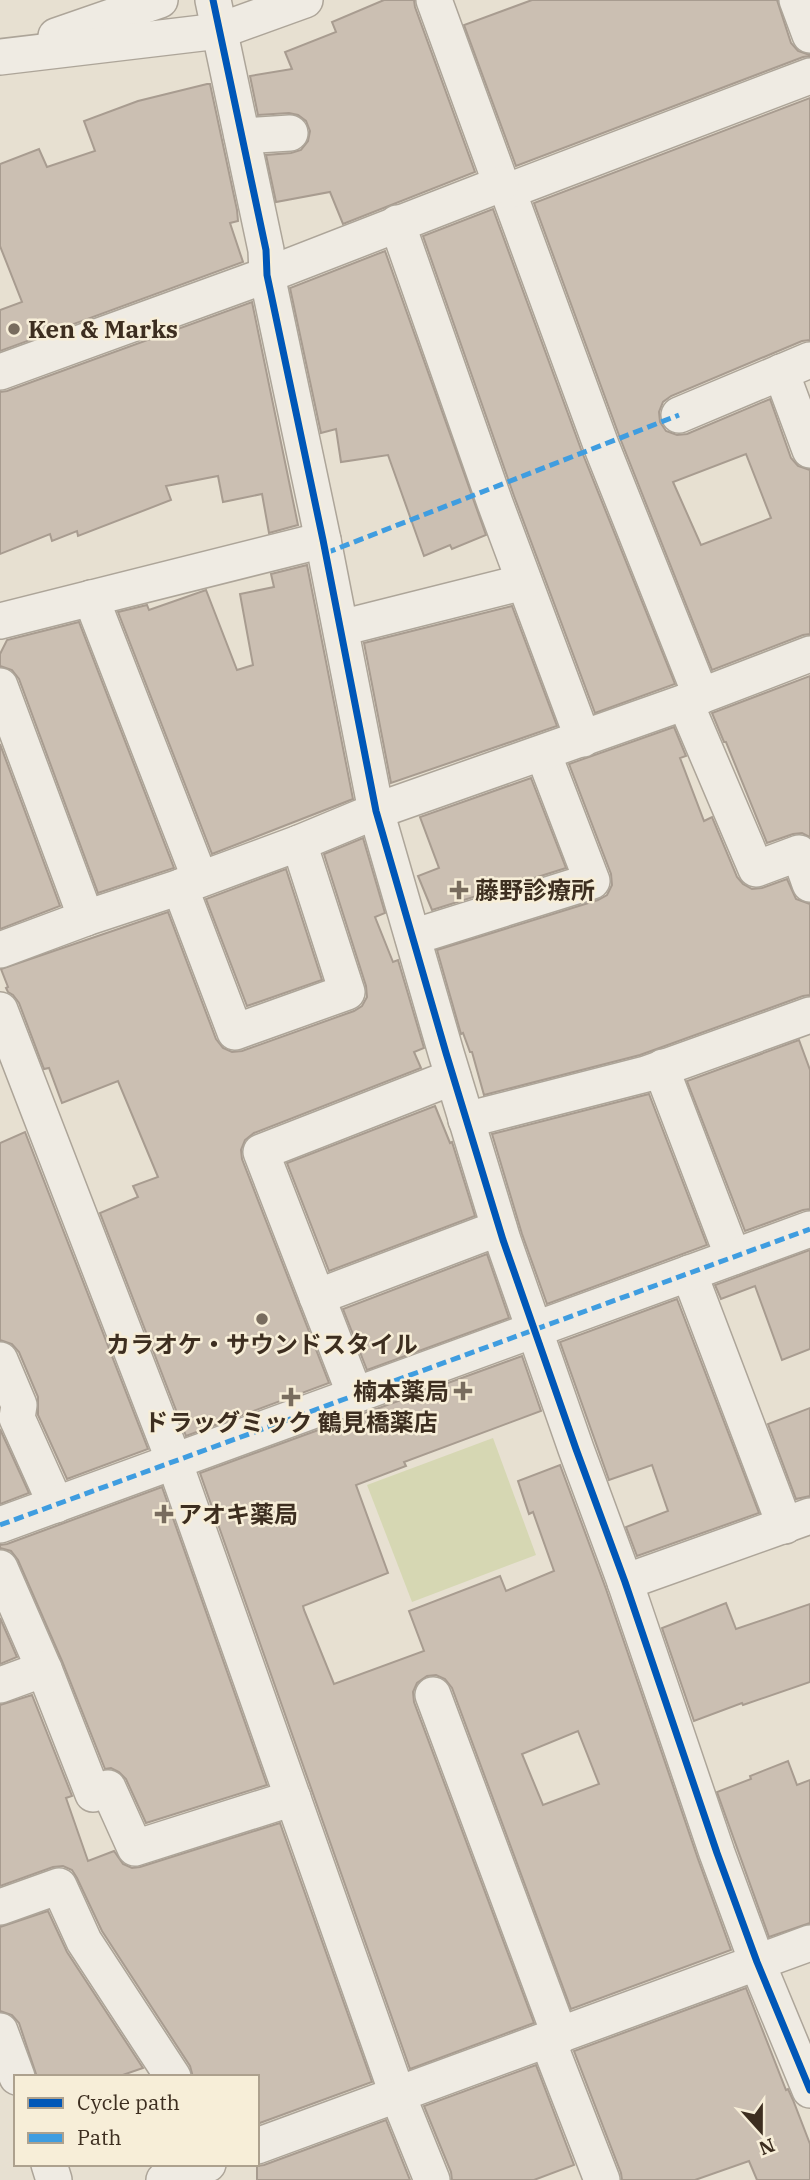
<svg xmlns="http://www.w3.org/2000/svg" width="810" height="2180" viewBox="0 0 810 2180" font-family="'IBM Plex Serif','Noto Sans JP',serif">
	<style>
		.green { fill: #d6d7b3 }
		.building { fill: #cbbfb2; stroke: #a89c90; stroke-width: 2; fill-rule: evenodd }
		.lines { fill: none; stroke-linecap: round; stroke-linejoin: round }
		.minor-casing { stroke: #ada599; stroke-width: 38 }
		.minor { stroke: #efebe3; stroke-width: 35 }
		.quiet { stroke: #3f9de0; stroke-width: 5; stroke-dasharray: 10 5; stroke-linecap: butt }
		.cycleway-casing { stroke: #f7eed8; stroke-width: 11 }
		.cycleway { stroke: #0057b8; stroke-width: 7 }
		.poi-dot { fill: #786c5e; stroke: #f7eed8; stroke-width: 2.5 }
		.labels { text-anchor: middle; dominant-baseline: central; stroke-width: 5; stroke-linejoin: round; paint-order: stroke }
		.poi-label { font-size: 24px; font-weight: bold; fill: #3d2e20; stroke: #f7eed8; text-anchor: start }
	</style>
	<rect width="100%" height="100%" fill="#e7e0d1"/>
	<polygon class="green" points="493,1438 536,1555 412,1602 367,1485"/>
	<g class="building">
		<polygon points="384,0 414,0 415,7 475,172 343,224 330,192 276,202 266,155 291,153 301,150 308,141 310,131 306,121 298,115 289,113 258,115 250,76 292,69 285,52 336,32 332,22"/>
		<polygon points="532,0 777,0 791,43 798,51 810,55 810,56 803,57 516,166 464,25"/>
		<polygon points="207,84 210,84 237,210 238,221 230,223 243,262 0,351 0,310 22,302 0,246 0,164 39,149 47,167 95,151 84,121 138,101"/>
		<path d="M810,98v242l-8,1 -131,55 -8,6 -4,10 1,10 6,9 11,4 10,-1 83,-35 21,59 7,8 12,4v164l-7,1 -91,35 -92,-232 -86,-235zM746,454l25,64 -70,27 -28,-63z"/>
		<polygon points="493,209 582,452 675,684 595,713 514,496 423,236"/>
		<polygon points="385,251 486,535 452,549 450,545 424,556 388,455 341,462 336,429 321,433 290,288"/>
		<polygon points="252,302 298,525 269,533 262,494 223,502 218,476 166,486 171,500 78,536 77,531 52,541 50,534 0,554 0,392 7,391"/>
		<polygon points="307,565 353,799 212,854 118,612 147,605 149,610 206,590 237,670 253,665 240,594 274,587 271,574"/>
		<polygon points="512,606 557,726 391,783 364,643"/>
		<polygon points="79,622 174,868 98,893 19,679 12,670 0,666 0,654 7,640"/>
		<polygon points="810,676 810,837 802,833 793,834 767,843 726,742 724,742 712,713"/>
		<polygon points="674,727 686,756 680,758 704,821 712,817 737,877 743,884 752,889 762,888 787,879 796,899 810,904 810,995 803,996 640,1055 484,1095 472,1052 470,1052 463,1033 461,1034 437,950 598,900 607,895 612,885 611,874 569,764"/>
		<polygon points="0,744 60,906 0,929"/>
		<polygon points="531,778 566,868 432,910 418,876 439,868 420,817"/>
		<polygon points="363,838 385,913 375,917 393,962 398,960 424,1048 414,1052 421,1068 254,1133 245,1140 241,1150 242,1159 329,1383 186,1436 100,1213 138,1197 133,1186 158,1177 118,1081 62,1103 49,1068 44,1069 19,1003 13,995 8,992 6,988 8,987 1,969 168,912 216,1039 223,1048 232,1052 242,1051 354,1011 362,1006 367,997 366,986 324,854"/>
		<polygon points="286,869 322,980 247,1006 206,899"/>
		<polygon points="799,1040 810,1070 810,1209 803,1210 745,1231 687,1081"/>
		<polygon points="649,1094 707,1245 547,1304 522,1234 492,1134"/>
		<polygon points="435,1106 450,1143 452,1142 475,1216 329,1271 287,1163"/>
		<polygon points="25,1132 148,1449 67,1479 38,1415 38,1397 19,1352 12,1344 0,1340 0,1143"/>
		<polygon points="810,1250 810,1349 782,1360 755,1286 721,1299 715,1285"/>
		<polygon points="487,1254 509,1318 367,1370 343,1309"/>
		<polygon points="677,1299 759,1513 637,1556 626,1527 668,1511 652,1465 609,1480 560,1342"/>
		<path d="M522,1356l19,55 -137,51 2,4 -50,19 32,88 -85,33 1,4 30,74 90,-33 -15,-40 91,-35 6,15 48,-20 -21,-59 -4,2 -11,-33 42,-16 46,124 92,270 33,91 -160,59 -119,-321 -7,-9 -9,-4 -9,1 -10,7 -4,9 1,10 120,321 -124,46 -210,-596zM578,1731l21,53 -56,21 -21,-51z"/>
		<polygon points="810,1408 810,1496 796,1499 768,1424"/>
		<polygon points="0,1429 29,1493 0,1504"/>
		<polygon points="162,1487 267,1785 146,1823 126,1779 119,1772 111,1768 105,1769 62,1661 18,1560 11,1551 0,1548 0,1545 7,1544"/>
		<polygon points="726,1603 736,1629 810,1604 810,1682 743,1705 742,1703 694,1721 662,1628"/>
		<polygon points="0,1618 17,1657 0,1664"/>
		<polygon points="32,1695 72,1796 66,1798 88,1861 114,1851 123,1864 132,1868 140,1867 280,1823 372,2082 257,2124 257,2077 193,2077 190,2066 102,1931 77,1878 72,1870 63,1866 53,1867 0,1886 0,1705"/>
		<polygon points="788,1761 797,1785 810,1780 810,1923 769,1937 717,1792 751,1779 750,1776"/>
		<polygon points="48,1911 67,1952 143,2068 117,2077 37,2077 19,2023 12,2015 0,2011 0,1927"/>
		<polygon points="746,1988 786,2090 788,2089 793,2100 810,2144 810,2180 757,2180 749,2161 695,2180 622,2180 621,2173 574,2051"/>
		<polygon points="536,2065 574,2165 534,2180 452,2180 451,2172 424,2106"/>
		<polygon points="386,2120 410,2180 257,2180 257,2166 264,2165"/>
	</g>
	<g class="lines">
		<g class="minor-casing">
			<g id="minor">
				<polyline points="213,0 266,250 267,275 323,540 376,811 446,1053 503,1240 576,1449 625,1582 717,1853 757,1962 810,2090"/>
				<polyline points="434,0 501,184 508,191 601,445 701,696"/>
				<polyline points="797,0 810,35"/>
				<polyline points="56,36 160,0"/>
				<polyline points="0,57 219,31 305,0"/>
				<polyline points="242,136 290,133"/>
				<polyline points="508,191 810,76"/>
				<polyline points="397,223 495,503 583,739"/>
				<polyline points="0,372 267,275 501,184"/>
				<polyline points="781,372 810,450"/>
				<polyline points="679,415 810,360"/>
				<polyline points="91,598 200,879"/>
				<polyline points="0,621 323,540"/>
				<polyline points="341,628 524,582"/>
				<polyline points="0,686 86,918"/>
				<polyline points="685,702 756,869 799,853 810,884"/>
				<polyline points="180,887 235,1032 347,992 299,843"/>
				<polyline points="413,937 592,881 543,753"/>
				<polyline points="0,950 86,918 180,887 299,843 376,811 685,702 810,654"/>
				<polyline points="0,1010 174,1461 398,2096 432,2180"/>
				<polyline points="663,1067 667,1084 733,1257"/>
				<polyline points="466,1120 646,1074 810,1015"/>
				<polyline points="689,1273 785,1526"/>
				<polyline points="317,1297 499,1228"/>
				<polyline points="0,1360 19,1405 17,1418 56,1505"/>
				<polyline points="355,1395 261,1152 453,1077"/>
				<polyline points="0,1525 810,1229"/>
				<polyline points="0,1568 44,1669 93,1794 108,1788 135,1848 293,1798"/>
				<polyline points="625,1582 810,1516"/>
				<polyline points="0,1685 44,1669"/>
				<polyline points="433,1695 560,2036"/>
				<polyline points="0,1907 59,1886 84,1941 173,2077"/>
				<polyline points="0,2031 17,2077"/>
				<polyline points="548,2041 602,2180"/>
				<polyline points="257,2146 810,1943"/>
				<polyline points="49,2164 54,2180"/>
				<polyline points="164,2180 208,2164"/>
			</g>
		</g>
		<use href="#minor" class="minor"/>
		<g class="quiet">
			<polyline points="326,553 679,415"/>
			<polyline points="0,1525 810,1229"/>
		</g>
		<g class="cycleway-casing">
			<polyline id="cycleway" points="213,0 266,250 267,275 323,540 376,811 446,1053 503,1240 576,1449 625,1582 717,1853 757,1962 810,2090"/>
		</g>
		<use href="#cycleway" class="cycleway"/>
	</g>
	<g class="poi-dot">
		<circle cx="14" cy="329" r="7"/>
		<path d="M455.5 879.5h7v7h7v7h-7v7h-7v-7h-7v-7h7z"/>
		<circle cx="262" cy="1319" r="7"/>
		<path d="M459.5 1380.5h7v7h7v7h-7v7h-7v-7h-7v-7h7z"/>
		<path d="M287.5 1386.5h7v7h7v7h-7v7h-7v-7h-7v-7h7z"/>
		<path d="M160.5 1503.5h7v7h7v7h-7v7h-7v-7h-7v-7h7z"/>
	</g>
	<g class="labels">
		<g class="poi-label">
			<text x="28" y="329">Ken &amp; Marks</text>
			<text x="475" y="890">藤野診療所</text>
			<text x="262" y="1344" text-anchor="middle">カラオケ・サウンドスタイル</text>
			<text x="449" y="1391" text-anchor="end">楠本薬局</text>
			<text x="291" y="1422" text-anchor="middle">ドラッグミック 鶴見橋薬店</text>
			<text x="178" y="1514">アオキ薬局</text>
		</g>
	</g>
	<rect x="14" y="2075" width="245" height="91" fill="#f7eed8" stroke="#ada18e" stroke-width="2"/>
	<rect x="28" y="2098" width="35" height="10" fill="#0057b8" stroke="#ada18e" stroke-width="2"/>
	<text x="77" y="2110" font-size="21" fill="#3d2e20">Cycle path</text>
	<rect x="28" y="2133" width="35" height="10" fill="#3f9de0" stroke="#ada18e" stroke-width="2"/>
	<text x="77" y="2145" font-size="21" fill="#3d2e20">Path</text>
	<g transform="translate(761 2131) rotate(159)" stroke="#f7eed8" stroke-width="5" paint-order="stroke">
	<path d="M0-5L12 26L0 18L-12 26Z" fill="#3d2e20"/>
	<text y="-10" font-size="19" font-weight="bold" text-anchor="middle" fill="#3d2e20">N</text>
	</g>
</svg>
